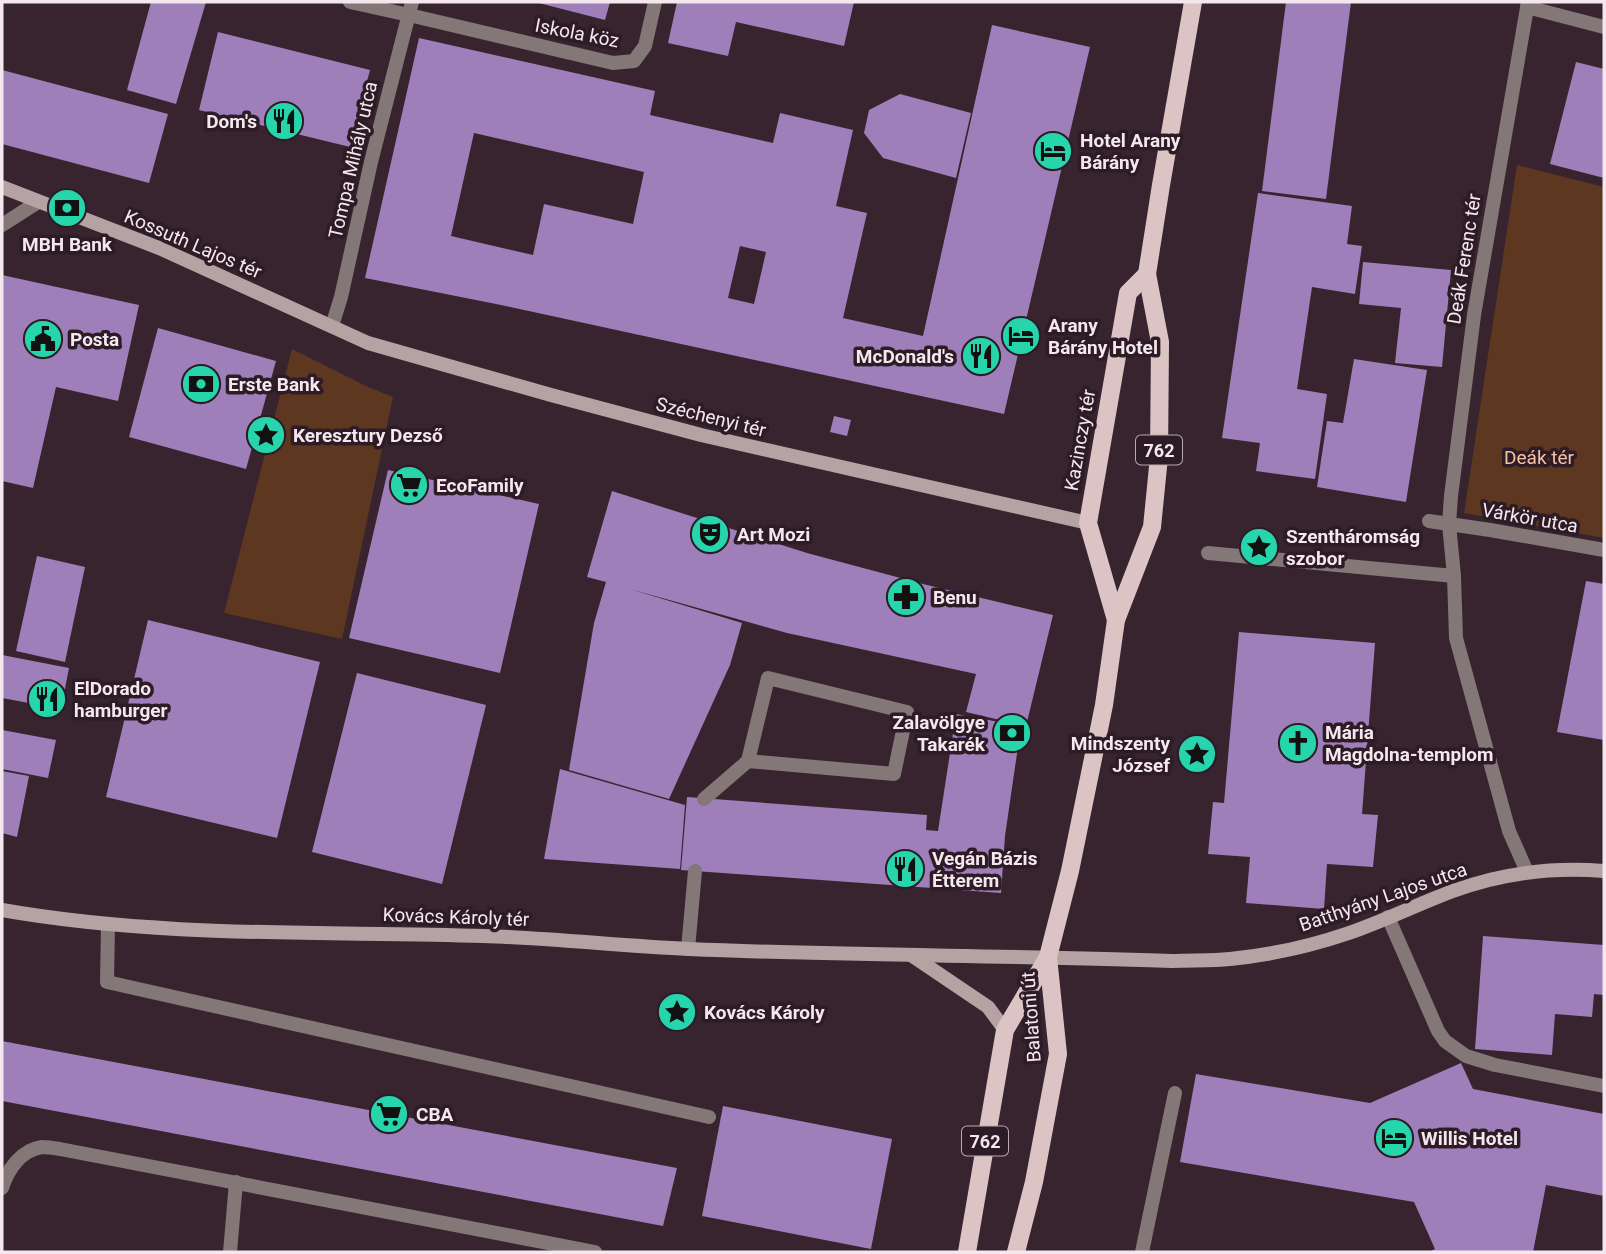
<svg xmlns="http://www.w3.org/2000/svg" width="1606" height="1254" viewBox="0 0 1606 1254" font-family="Roboto,sans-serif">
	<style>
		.green { fill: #5d3720 }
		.building { fill: #9e7fb9; fill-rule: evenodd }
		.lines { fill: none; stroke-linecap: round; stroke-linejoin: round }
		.lane { stroke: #837777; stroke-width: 14 }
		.street { stroke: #837777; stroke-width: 14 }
		.secondary { stroke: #b5a2a2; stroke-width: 14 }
		.primary { stroke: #dcc3c4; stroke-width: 18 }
		.labels { text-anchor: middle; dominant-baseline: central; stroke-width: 7; stroke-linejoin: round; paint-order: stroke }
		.shield { fill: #2d1b26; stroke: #b8aab2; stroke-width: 2 }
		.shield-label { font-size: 18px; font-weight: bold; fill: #f4e7ee }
		.street-label { font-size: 19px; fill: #f4e7ee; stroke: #2d1b26 }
		.poi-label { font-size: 19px; font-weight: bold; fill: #f4e7ee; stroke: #2d1b26; text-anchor: start }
		.park-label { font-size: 19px; fill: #f6c2a4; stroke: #2d1b26 }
	</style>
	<rect width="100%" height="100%" fill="#37242f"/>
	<g class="green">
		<polygon points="1517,165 1604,187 1604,538 1464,513"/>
		<polygon points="292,349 366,386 393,397 342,639 224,613"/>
	</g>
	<g class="building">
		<polygon points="151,2 206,2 176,104 127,90"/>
		<polygon points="535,2 610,2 605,20"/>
		<polygon points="677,2 854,2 844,46 736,22 728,56 668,43"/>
		<polygon points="1286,2 1351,2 1326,199 1262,191"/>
		<path d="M992,25l98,22 -86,367 -503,-109 -136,-27 54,-240 236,53 -5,24 123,28 7,-30 73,17 -17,76 31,7 -24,105 80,18zM474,133l170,39 -11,52 -89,-20 -11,51 -82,-19zM740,246l26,6 -12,52 -26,-6z"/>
		<polygon points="218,32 370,70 350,147 199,110"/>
		<polygon points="1576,62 1604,69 1604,178 1550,164"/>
		<polygon points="2,70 168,114 149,183 2,144"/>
		<polygon points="900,94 971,113 956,178 883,158 864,133 869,110"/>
		<polygon points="1258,193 1352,206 1347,244 1362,246 1355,294 1312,287 1297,389 1327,394 1315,479 1256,471 1260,443 1222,438"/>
		<polygon points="1363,262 1451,270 1442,367 1395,363 1401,308 1359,304"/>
		<polygon points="2,275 139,305 118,401 56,387 33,488 2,481"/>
		<polygon points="158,328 276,361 246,469 129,437"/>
		<polygon points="1354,359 1427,370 1406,502 1317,487 1327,421 1343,423"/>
		<polygon points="834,416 851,420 847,436 830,432"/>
		<polygon points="388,470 539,504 500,673 349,638"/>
		<polygon points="612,491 807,553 923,584 1053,615 1026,726 966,712 976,674 787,633 630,589 742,623 730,665 669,799 569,770 594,623 606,582 587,577"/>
		<polygon points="37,556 85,567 65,662 16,651"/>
		<polygon points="1586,581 1604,584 1604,740 1557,732"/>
		<polygon points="148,620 320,662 277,838 106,797"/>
		<polygon points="1239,632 1375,643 1362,814 1378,815 1373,867 1327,864 1324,909 1246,903 1250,857 1208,854 1213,802 1224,803"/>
		<polygon points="2,655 69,668 61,709 2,698"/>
		<polygon points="357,673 486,705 442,884 312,852"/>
		<polygon points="956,714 1021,726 1005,836 1001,893 681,870 687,797 927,815 926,830 938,831"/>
		<polygon points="2,730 56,740 48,778 2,769"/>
		<polygon points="560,769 685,805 680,869 544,859"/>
		<polygon points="2,771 29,776 17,837 2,833"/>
		<polygon points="1483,936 1604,945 1604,995 1594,994 1592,1017 1555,1014 1552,1055 1475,1049"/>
		<polygon points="2,1041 677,1168 663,1226 2,1101"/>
		<polygon points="1461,1063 1473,1089 1604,1114 1604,1196 1546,1185 1533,1252 1429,1252 1435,1249 1414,1202 1180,1162 1196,1074 1370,1103"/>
		<polygon points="723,1106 892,1139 871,1249 702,1216"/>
	</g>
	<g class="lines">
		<g class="lane">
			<polyline points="350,2 409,15"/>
			<polyline points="748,761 768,678 907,712"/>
			<polyline points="704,799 748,761 894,774 905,721"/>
			<polyline points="108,924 107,982 709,1117"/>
			<polyline points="688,949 695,871"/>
			<path d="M2,1188c6,-19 19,-38 40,-41 5,0 12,1 18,2l535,103"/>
			<polyline points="230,1252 236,1182"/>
			<polyline points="1142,1252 1175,1093"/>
		</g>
		<g class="street">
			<polyline points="1527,7 1604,27"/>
			<polyline points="409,15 613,63 634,61 645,46 655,2"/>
			<polyline points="2,225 38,202"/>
			<polyline points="332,326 341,297 371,162 412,2"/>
			<polyline points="1429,521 1490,530 1604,550"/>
			<polyline points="1208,553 1454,576"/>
			<polyline points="1527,872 1509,831 1456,638 1454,576 1449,524 1451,496 1474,315 1528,2"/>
			<polyline points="1388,917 1438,1031 1445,1041 1466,1056 1495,1065 1604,1086"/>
		</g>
		<g class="secondary">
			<polyline points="2,187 159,248 368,343 551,395 701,435 1088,523"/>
			<path d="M2,910c159,28 321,21 481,26 69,2 137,10 206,13 161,7 322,6 483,12 19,-1 39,0 58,-2 40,-4 81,-13 119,-26 35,-12 69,-29 104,-42 49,-18 100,-24 151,-20"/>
			<polyline points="911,955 988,1007 1005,1030"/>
		</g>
		<g class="primary">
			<polyline points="1116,620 1088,523 1128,293 1147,274"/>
			<polyline points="967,1252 1005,1030 1048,957 1070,871 1104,705 1116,620 1152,527 1159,457 1160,342 1147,274 1161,185 1193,2"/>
			<polyline points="1016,1252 1034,1182 1058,1054 1048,957"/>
		</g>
	</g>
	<defs>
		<g id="restaurant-disc" transform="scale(2.0125)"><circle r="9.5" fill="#27d5ad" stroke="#2d1b26"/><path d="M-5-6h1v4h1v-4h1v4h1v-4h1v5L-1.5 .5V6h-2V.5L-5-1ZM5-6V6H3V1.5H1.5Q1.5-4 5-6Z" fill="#111"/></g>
		<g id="hotel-disc" transform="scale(2.0125)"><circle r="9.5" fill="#27d5ad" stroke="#2d1b26"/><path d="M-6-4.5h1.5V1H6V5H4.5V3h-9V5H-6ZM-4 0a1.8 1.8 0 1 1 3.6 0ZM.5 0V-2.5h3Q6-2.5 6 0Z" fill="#111"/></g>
		<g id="bank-disc" transform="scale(2.0125)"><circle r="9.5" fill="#27d5ad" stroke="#2d1b26"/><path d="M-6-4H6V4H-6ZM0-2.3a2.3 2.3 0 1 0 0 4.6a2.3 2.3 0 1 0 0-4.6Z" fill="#111"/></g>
		<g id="civic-disc" transform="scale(2.0125)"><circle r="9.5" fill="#27d5ad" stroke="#2d1b26"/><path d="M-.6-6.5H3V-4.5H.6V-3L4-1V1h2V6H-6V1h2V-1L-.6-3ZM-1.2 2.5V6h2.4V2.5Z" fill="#111"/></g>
		<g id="sight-disc" transform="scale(2.0125)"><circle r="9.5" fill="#27d5ad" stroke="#2d1b26"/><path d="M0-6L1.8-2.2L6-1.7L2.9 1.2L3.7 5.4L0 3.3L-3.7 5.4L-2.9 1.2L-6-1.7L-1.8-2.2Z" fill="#111"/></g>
		<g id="supermarket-disc" transform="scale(2.0125)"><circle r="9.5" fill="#27d5ad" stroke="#2d1b26"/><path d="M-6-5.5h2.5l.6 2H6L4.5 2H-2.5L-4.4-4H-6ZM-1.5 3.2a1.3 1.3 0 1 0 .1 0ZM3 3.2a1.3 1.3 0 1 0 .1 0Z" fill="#111"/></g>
		<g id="theatre-disc" transform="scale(2.0125)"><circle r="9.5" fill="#27d5ad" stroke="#2d1b26"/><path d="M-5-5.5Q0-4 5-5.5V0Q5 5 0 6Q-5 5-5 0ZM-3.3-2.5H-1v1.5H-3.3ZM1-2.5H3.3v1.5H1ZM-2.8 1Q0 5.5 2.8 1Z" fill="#111"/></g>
		<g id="pharmacy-disc" transform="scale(2.0125)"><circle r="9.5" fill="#27d5ad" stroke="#2d1b26"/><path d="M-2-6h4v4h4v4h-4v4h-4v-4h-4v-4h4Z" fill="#111"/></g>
		<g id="church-disc" transform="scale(2.0125)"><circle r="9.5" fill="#27d5ad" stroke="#2d1b26"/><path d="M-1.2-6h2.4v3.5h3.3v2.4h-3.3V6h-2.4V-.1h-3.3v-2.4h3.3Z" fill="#111"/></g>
	</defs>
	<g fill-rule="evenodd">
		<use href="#restaurant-disc" x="284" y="121"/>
		<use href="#hotel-disc" x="1053" y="151"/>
		<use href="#bank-disc" x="67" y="208"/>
		<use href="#hotel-disc" x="1021" y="336"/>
		<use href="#civic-disc" x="43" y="339"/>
		<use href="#restaurant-disc" x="981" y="356"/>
		<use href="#bank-disc" x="201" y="384"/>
		<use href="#sight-disc" x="266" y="435"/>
		<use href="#supermarket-disc" x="409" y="485"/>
		<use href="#theatre-disc" x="710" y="534"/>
		<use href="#sight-disc" x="1259" y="547"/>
		<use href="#pharmacy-disc" x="906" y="597"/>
		<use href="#restaurant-disc" x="47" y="699"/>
		<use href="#bank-disc" x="1012" y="733"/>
		<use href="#church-disc" x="1298" y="743"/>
		<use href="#sight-disc" x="1197" y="754"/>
		<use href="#restaurant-disc" x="905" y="869"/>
		<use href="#sight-disc" x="677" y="1012"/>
		<use href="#supermarket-disc" x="389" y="1114"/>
		<use href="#hotel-disc" x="1394" y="1138"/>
	</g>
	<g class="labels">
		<g class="shield">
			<rect x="1136" y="435.5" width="46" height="29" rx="5"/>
			<rect x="962" y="1126.5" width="46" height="29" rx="5"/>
		</g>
		<g class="shield-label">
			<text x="1159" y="450">762</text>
			<text x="985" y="1141">762</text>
		</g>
		<g class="street-label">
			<text transform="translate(577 33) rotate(11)">Iskola köz</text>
			<text transform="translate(353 160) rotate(-77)">Tompa Mihály utca</text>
			<text transform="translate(193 244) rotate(23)">Kossuth Lajos tér</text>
			<text transform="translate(1464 259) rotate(-81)">Deák Ferenc tér</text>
			<text transform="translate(711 417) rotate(14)">Széchenyi tér</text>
			<text transform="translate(1080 440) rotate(-80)">Kazinczy tér</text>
			<text transform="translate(1530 518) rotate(10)">Várkör utca</text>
			<text transform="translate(1383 897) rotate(-19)">Batthyány Lajos utca</text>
			<text transform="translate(456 917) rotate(2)">Kovács Károly tér</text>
			<text transform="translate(1031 1017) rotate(-94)">Balatoni út</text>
		</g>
		<g class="poi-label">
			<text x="257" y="121" text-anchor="end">Dom's</text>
			<text x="1080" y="140">Hotel Arany<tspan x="1080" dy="22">Bárány</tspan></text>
			<text x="67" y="244" text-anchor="middle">MBH Bank</text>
			<text x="1048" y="325">Arany<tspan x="1048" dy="22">Bárány Hotel</tspan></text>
			<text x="70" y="339">Posta</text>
			<text x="954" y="356" text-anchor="end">McDonald's</text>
			<text x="228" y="384">Erste Bank</text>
			<text x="293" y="435">Keresztury Dezső</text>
			<text x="436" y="485">EcoFamily</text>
			<text x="737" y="534">Art Mozi</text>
			<text x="1286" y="536">Szentháromság<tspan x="1286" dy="22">szobor</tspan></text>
			<text x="933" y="597">Benu</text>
			<text x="74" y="688">ElDorado<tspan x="74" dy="22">hamburger</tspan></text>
			<text x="985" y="722" text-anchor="end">Zalavölgye<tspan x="985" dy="22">Takarék</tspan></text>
			<text x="1325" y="732">Mária<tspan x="1325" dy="22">Magdolna-templom</tspan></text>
			<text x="1170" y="743" text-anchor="end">Mindszenty<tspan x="1170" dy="22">József</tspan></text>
			<text x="932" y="858">Vegán Bázis<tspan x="932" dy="22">Étterem</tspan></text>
			<text x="704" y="1012">Kovács Károly</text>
			<text x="416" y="1114">CBA</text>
			<text x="1421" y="1138">Willis Hotel</text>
		</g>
		<g class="park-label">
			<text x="1539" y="457">Deák tér</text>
		</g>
	</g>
	<rect width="1606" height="1254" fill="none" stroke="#f4e7ee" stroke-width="7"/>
</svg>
